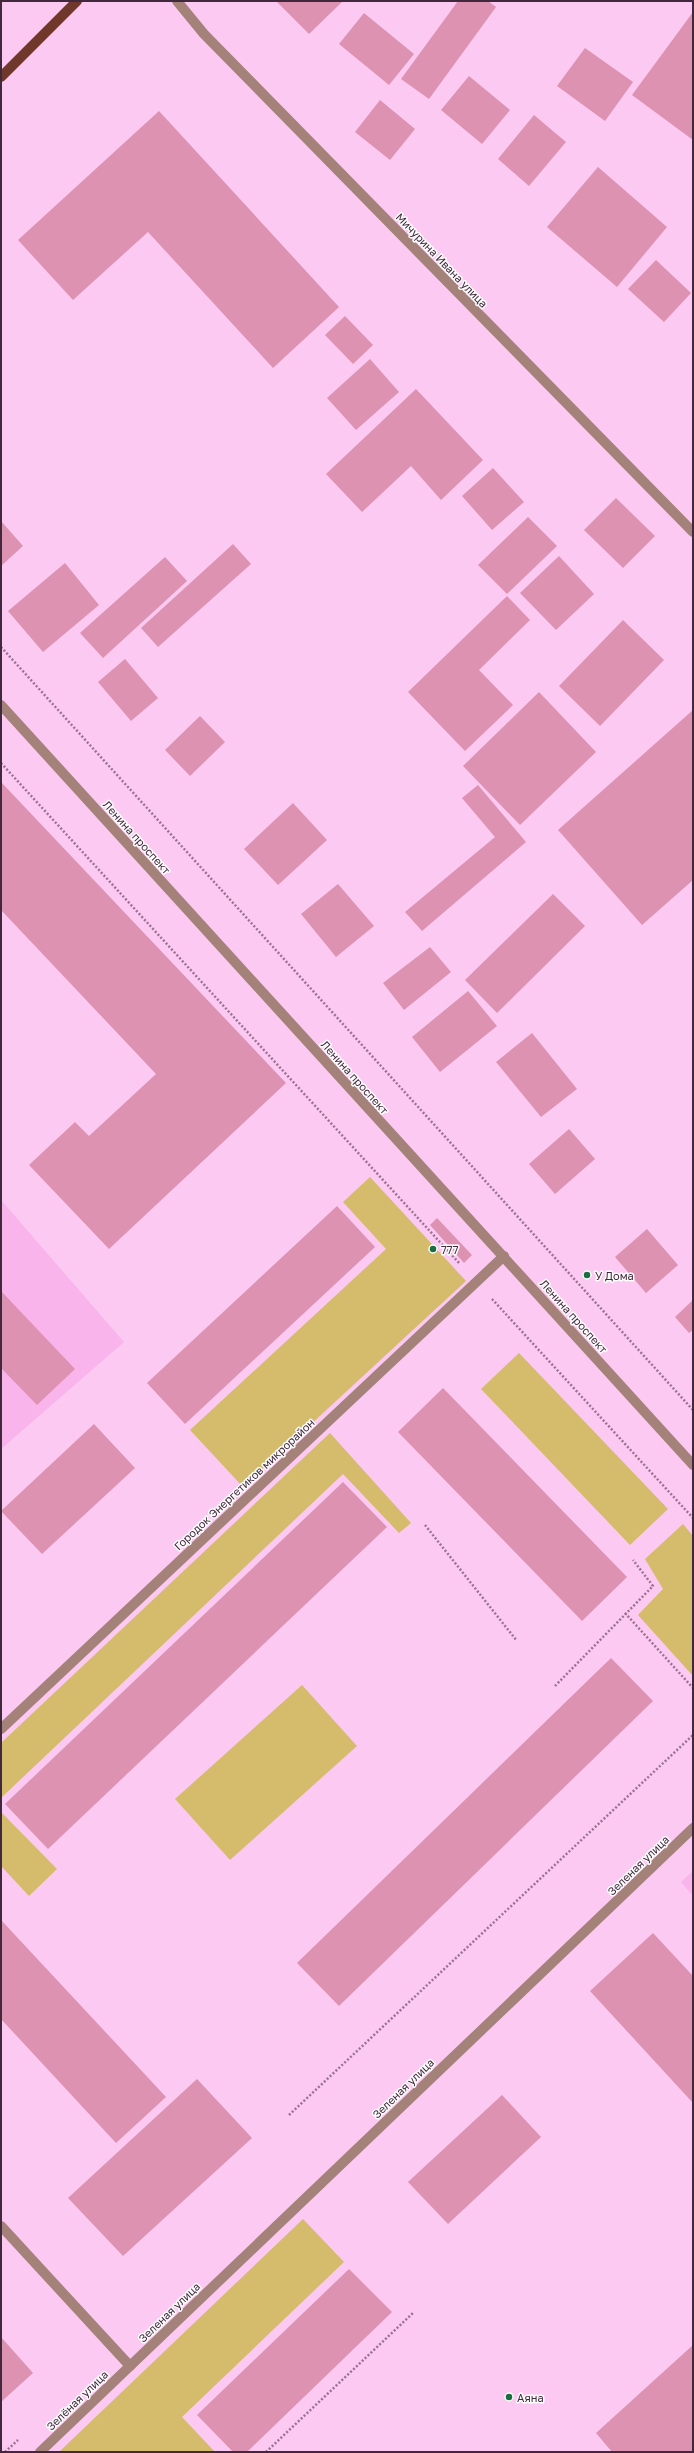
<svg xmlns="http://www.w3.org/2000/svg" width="694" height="2453" viewBox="0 0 694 2453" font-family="'Golos Text',sans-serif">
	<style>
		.built { fill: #fab4ec }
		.green { fill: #d4bc6c }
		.building { fill: #dd92b1 }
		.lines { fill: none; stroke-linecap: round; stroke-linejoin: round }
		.path { stroke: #987391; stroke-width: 2.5; stroke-dasharray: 2 2; stroke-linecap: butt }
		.minor { stroke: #a4827a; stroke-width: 10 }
		.major { stroke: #70382b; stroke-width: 10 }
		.poi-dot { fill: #1b6e3f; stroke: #fcfdfc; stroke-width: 1.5 }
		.labels { text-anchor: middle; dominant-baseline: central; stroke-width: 3; stroke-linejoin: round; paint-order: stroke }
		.street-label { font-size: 11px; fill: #41283c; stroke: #fcfdfc }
		.poi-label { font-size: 11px; fill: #41283c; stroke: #fcfdfc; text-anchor: start }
	</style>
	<rect width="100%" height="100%" fill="#fcc9f2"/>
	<g class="built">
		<polygon points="1,1200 124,1342 1,1449"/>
		<polygon points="693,1871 693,1896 681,1882"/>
	</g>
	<g class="green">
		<polygon points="370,1177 466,1281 243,1487 190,1430 386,1249 343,1202"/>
		<polygon points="519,1353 668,1509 630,1545 481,1389"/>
		<polygon points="330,1433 411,1523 399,1533 343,1474 1,1798 1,1743"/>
		<polygon points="683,1524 693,1536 693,1676 638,1615 663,1589 645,1559"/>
		<polygon points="302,1685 357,1746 230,1860 175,1799"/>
		<polygon points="1,1812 57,1869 29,1896 1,1866"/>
		<polygon points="303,2219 344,2262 182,2417 215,2452 59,2452"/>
	</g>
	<g class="building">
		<polygon points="276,1 343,1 309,34"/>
		<polygon points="458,1 488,1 496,7 429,99 401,79"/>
		<polygon points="693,12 693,140 632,95"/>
		<polygon points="364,13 414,54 389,85 339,44"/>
		<polygon points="585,48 633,82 605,121 557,86"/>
		<polygon points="469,76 510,110 482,144 441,110"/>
		<polygon points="380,100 415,129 390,160 355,132"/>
		<polygon points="159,111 339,307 273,368 148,232 73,300 18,240"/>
		<polygon points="534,115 566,142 529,186 498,159"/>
		<polygon points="598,167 667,227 617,287 547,227"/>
		<polygon points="656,260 691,293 664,322 628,289"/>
		<polygon points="345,316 373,345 353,364 325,335"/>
		<polygon points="370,359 399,392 356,430 327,398"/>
		<polygon points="416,389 483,460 441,500 411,466 362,512 326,474"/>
		<polygon points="493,468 524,502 492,530 462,496"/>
		<polygon points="616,498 655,536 623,568 584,530"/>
		<polygon points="528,517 557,546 507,594 478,565"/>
		<polygon points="1,521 23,546 1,566"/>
		<polygon points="233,544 251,564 158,647 141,628"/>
		<polygon points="559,556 594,594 556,630 520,593"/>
		<polygon points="165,557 187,581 103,658 80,633"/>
		<polygon points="65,563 99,605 43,652 8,611"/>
		<polygon points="507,596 530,620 479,670 513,705 465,751 408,692"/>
		<polygon points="623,620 664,660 600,726 559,686"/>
		<polygon points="125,659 158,698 131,721 98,682"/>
		<polygon points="539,692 596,752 520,825 463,766"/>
		<polygon points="693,710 693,880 642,925 558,830"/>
		<polygon points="200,716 225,742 190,776 165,750"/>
		<polygon points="1,782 286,1083 109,1249 29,1165 75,1122 89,1136 156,1074 1,910"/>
		<polygon points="478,785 526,842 422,931 405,912 495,837 462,798"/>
		<polygon points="293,803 327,840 278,885 244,849"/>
		<polygon points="338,884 374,926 336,957 301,914"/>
		<polygon points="553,894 585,926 497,1013 465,980"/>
		<polygon points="430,947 451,972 404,1010 383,983"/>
		<polygon points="468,991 497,1026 440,1072 412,1037"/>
		<polygon points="532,1033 577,1089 541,1117 496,1062"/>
		<polygon points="569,1129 595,1159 555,1194 529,1164"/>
		<polygon points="337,1206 375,1247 185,1424 147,1383"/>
		<polygon points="437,1218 472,1255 464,1263 430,1225"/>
		<polygon points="647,1229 678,1265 646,1293 615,1257"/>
		<polygon points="1,1291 75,1369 37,1405 1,1368"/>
		<polygon points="693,1300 693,1330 689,1333 675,1317"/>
		<polygon points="443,1388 627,1577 582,1621 398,1432"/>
		<polygon points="94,1424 135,1468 42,1554 1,1511"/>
		<polygon points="343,1482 387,1527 48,1849 5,1804"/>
		<polygon points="611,1658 653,1701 339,2006 297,1963"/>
		<polygon points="1,1920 166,2097 116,2143 1,2019"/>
		<polygon points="653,1933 693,1976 693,2103 590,1991"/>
		<polygon points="197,2079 252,2138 123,2256 68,2198"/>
		<polygon points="502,2095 541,2137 448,2224 408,2182"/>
		<polygon points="349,2269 392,2312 247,2452 233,2452 197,2415"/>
		<polygon points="1,2337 33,2373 1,2402"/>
		<polygon points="693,2345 693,2452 612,2452 596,2433"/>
	</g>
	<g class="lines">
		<g class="path">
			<polyline points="1,647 693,1410"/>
			<polyline points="1,763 460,1264"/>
			<polyline points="492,1299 693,1518"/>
			<polyline points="425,1525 517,1641"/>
			<polyline points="625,1613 693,1688"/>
			<polyline points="555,1686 653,1586 633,1560"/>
			<polyline points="289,2115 693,1735"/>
			<polyline points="5,2452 18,2440"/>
			<polyline points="266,2452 413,2313"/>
		</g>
		<g class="minor">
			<polyline points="177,1 204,34 693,532"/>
			<polyline points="1,705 693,1465"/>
			<polyline points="1,1729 504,1256"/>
			<polyline points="1,2226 130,2366"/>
			<polyline points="40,2452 693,1828"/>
		</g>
		<polyline class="major" points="1,77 77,1"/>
	</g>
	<g class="poi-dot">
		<circle cx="433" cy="1249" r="4"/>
		<circle cx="587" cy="1275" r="4"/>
		<circle cx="509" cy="2397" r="4"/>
	</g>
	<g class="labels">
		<g class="street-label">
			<text transform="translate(442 260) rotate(46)">Мичурина Ивана улица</text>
			<text transform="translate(137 837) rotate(48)">Ленина проспект</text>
			<text transform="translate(355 1077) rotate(48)">Ленина проспект</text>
			<text transform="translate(574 1316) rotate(48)">Ленина проспект</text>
			<text transform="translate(244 1484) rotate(-43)">Городок Энергетиков микрорайон</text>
			<text transform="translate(638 1865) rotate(-44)">Зеленая улица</text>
			<text transform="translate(403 2088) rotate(-44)">Зеленая улица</text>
			<text transform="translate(169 2312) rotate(-44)">Зеленая улица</text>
			<text transform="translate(77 2400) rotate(-44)">Зелёная улица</text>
		</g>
		<g class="poi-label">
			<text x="441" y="1249">777</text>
			<text x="595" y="1275">У Дома</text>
			<text x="517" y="2397">Аяна</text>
		</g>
	</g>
	<rect width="694" height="2453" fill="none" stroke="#41283c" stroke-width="4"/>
</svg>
